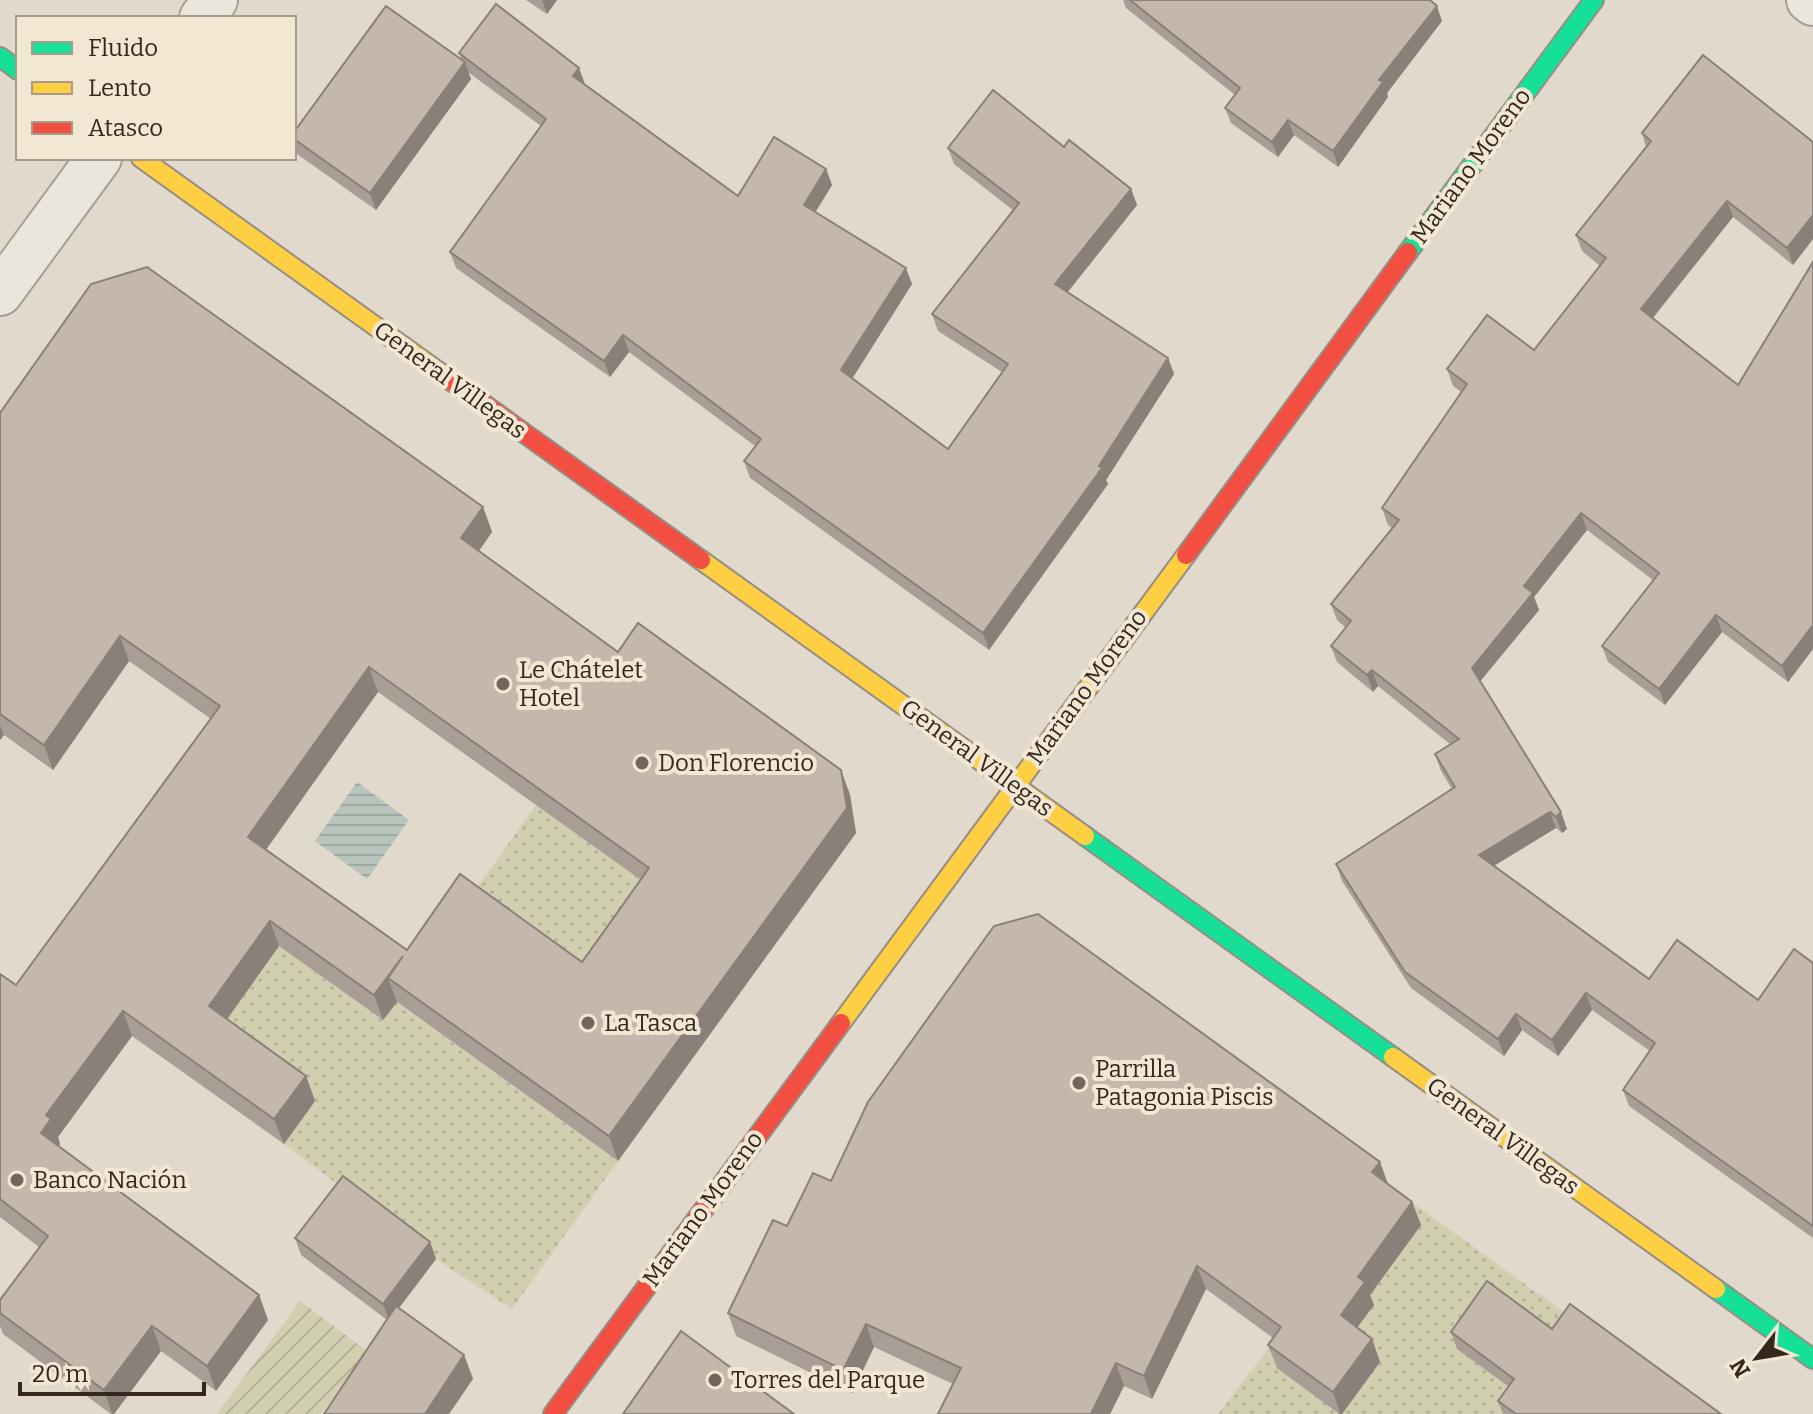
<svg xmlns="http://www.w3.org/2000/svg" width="1813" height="1414" viewBox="0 0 1813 1414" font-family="Bitter,serif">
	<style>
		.grass { fill: url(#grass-dots) }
		.garden { fill: url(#garden-furrows) }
		.water { fill: url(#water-rules) }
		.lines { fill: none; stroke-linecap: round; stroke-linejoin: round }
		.street-casing { stroke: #a69f96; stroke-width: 48 }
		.fast-casing { stroke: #968e85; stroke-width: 22 }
		.slow-casing { stroke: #968e85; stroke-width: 22 }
		.jam-casing { stroke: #968e85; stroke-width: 22 }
		.street { stroke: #eae5dd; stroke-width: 44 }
		.fast { stroke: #16e098; stroke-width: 18 }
		.slow { stroke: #ffcf43; stroke-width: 18 }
		.jam { stroke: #f24e42; stroke-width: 18 }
		.wall { fill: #a99e95; fill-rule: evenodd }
		.shaded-wall { fill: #898179 }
		.building { fill: #c4b8ad; stroke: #898179; stroke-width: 2; fill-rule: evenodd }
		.poi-dot { fill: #71665b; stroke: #f2e7d2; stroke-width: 3 }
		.labels { text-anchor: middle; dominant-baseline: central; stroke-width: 8; stroke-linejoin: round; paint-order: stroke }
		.street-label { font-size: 24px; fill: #34281e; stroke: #f2e7d2 }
		.poi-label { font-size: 24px; fill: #34281e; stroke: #f2e7d2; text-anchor: start }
	</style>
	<defs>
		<pattern id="grass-dots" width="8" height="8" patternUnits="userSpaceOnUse" patternTransform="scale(2)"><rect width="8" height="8" fill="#d1cfaf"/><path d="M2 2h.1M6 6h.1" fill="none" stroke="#b4b296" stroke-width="1.8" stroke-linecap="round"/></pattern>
		<pattern id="garden-furrows" width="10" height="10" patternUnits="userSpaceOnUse" patternTransform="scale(2)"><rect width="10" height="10" fill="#d1cfaf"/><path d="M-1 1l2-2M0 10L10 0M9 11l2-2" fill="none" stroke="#b4b296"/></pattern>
		<pattern id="water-rules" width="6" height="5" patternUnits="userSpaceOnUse" patternTransform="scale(2)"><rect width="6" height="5" fill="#b7c5bc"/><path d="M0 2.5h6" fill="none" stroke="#9ea9a1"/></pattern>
	</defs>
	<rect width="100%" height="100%" fill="#e1d9cc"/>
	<g class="grass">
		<polygon points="747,720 591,987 469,899 536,805"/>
		<polygon points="279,946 383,1020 396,1002 618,1161 512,1309 436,1259 284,1144 314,1101 218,1031"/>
		<polygon points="1388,1185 1576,1321 1506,1414 1218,1414 1275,1340"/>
	</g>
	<polygon class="garden" points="300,1301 367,1351 321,1414 217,1414"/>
	<polygon class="water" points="357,782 409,820 367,879 315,841"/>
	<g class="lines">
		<g class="street-casing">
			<g id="street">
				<polyline points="1809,0 1813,3"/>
				<polyline points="202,18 215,0"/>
				<polyline points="0,293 99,158"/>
			</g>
		</g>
		<g class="fast-casing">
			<g id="fast">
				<polyline points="0,57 18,70"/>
				<polyline points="1408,252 1594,0"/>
				<polyline points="1085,836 1393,1057"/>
				<polyline points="1716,1289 1813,1359"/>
			</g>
		</g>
		<g class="slow-casing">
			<g id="slow">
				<polyline points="141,158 453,382"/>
				<polyline points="701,560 1085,836"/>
				<polyline points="841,1023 1186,555"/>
				<polyline points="1393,1057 1716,1289"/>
			</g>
		</g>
		<g class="jam-casing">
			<g id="jam">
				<polyline points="453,382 701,560"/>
				<polyline points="1186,555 1408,252"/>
				<polyline points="553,1414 841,1023"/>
			</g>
		</g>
		<use href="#street" class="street"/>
		<use href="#fast" class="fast"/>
		<use href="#slow" class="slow"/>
		<use href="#jam" class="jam"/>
	</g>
	<g class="wall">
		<polygon points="526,0 557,0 547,14"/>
		<polygon points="1123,0 1430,0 1442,21 1387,93 1388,97 1338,167 1294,135 1278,157 1231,123 1225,108 1235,95 1126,8"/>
		<polygon points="459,53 585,84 738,196 826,169 832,185 815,212 912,284 852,378 948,449 1002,372 938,331 932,314 1014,211 954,164 948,148 1064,147 1131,189 1137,205 1068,292 1168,358 1174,374 1106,480 1108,484 989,650 750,478 744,461 755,446 629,352 610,377 456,268 450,252 541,126 468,72 471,79 376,210 297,154 294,146 294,132 462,60"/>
		<polygon points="1642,133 1813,142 1813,239 1793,265 1733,217 1653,318 1738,385 1813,262 1813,649 1788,682 1722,632 1665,705 1608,662 1602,646 1653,580 1587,530 1534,597 1539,610 1480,681 1567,829 1562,833 1556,828 1494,866 1649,979 1758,1000 1813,963 1813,1238 1629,1106 1623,1090 1650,1051 1592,1010 1558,1056 1522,1030 1504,1056 1411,988 1342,881 1336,864 1452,789 1441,771 1435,754 1451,745 1378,686 1373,692 1337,662 1331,646 1346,628 1337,620 1331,604 1392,528 1388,525 1382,508 1461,392 1453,386 1447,369 1534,350 1600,266 1582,251 1576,235 1646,147"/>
		<path d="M0,413l483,94 9,25 -13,19 139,101 223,118 9,25 6,38 -238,328 -221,-159 -14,18 -104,-74 -52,73 79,57 9,25 -31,43 -152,-108 -74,101 2,7 -1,2 200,149 9,25 -52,71 -55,-40 -47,63h-3l-108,-80 -3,-8v-26l39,-53 -39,-30v-243l16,11 195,-266 -82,-58 -76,109 -49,-35 -4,5zM378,692l263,188 -59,82 -175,-12 -141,-100z"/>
		<polygon points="1380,1162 1388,1184 1412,1202 1421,1225 1370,1295 1374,1305 1357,1328 1372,1339 1380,1362 1342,1414 1339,1414 1277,1368 1268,1345 1273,1338 1206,1289 1152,1399 1124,1386 1110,1414 938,1414 953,1384 874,1347 852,1393 736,1336 728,1313 787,1226 831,1181"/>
		<polygon points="295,1238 430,1242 436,1259 399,1308 464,1355 473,1379 387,1320 301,1255"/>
		<polygon points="1552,1329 1721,1414 1503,1414 1498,1401 1509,1387 1457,1349 1451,1332"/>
	</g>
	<g class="shaded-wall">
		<polygon points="542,0 557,0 547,14"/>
		<polygon points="1437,6 1442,21 1387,93 1388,97 1338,167 1333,151 1379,80"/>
		<polygon points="465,62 471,79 376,210 370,193"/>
		<polygon points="579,68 585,84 573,76"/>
		<polygon points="1288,120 1294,135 1278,157 1272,142"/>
		<polygon points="826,169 832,185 810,221 804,205"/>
		<polygon points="1131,189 1137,205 1061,300 1055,284"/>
		<polygon points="1727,201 1733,217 1647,325 1641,309"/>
		<polygon points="1813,215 1813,239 1793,265 1787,248"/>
		<polygon points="906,268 912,284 847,387 841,370"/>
		<polygon points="623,335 629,352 610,377 604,361"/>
		<polygon points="1168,358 1174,374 1106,480 1108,484 989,650 983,633 1099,466"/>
		<polygon points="483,507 492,532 470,563 461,538"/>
		<polygon points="1581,513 1587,530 1534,597 1539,610 1478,684 1472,668 1524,586"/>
		<polygon points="1716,615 1722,632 1665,705 1659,689"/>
		<polygon points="1813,625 1813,649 1788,682 1782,666"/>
		<polygon points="120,636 129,661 53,770 44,745"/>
		<polygon points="369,667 378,692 257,862 248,837"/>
		<polygon points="1372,670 1378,686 1373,692 1367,675"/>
		<polygon points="0,725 4,735 0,740"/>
		<polygon points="841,770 850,795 856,833 618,1161 609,1136"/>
		<polygon points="1550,812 1556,828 1485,871 1479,855"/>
		<polygon points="1561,812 1567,829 1562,833 1556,817"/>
		<polygon points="270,921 279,946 218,1032 209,1006"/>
		<polygon points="403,956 388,978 397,1002 383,1020 374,995"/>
		<polygon points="1586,993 1592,1010 1558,1056 1552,1040"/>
		<polygon points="123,1011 132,1036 58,1137 60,1144 50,1158 41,1133 46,1115"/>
		<polygon points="1516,1014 1522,1030 1504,1056 1498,1039"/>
		<polygon points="306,1076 315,1101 284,1144 274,1119"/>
		<polygon points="1380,1162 1388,1185 1372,1172"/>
		<polygon points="1412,1202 1421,1225 1370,1295 1374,1305 1349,1338 1341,1315 1358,1277"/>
		<polygon points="430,1242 436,1259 389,1321 383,1304"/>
		<polygon points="1197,1266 1206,1289 1152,1399 1144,1376"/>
		<polygon points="259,1295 268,1320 216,1391 207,1366"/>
		<polygon points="866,1324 874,1347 852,1393 843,1370"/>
		<polygon points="152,1326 161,1351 114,1414 112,1414 104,1390"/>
		<polygon points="1372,1339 1380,1362 1342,1414 1340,1414 1333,1392"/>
		<polygon points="464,1355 473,1379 449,1414 425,1414"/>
		<polygon points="1116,1363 1124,1386 1110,1414 1091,1414"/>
	</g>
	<g class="building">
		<polygon points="1130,0 1430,0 1437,6 1379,80 1383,82 1333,151 1288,120 1272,142 1225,108 1240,88"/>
		<polygon points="496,4 579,68 573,76 738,196 774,137 826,169 804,205 906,268 841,370 948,449 1008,364 932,314 1019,203 948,148 993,90 1064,147 1069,140 1131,189 1055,284 1168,358 1099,466 1102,468 983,633 744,461 761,439 623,335 604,361 450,252 546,119 459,53"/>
		<polygon points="386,6 465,62 370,193 294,139 294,132"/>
		<polygon points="1703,55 1813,142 1813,215 1787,248 1727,201 1641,309 1738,385 1813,262 1813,625 1782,666 1716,615 1659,689 1602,646 1659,573 1581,513 1524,586 1533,593 1472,668 1561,812 1556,817 1550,812 1479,855 1649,979 1677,940 1758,1000 1794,949 1813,963 1813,1226 1623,1090 1655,1043 1586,993 1552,1040 1516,1014 1498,1039 1405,972 1336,864 1455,787 1435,754 1459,739 1372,670 1367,675 1331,646 1351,621 1331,604 1399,520 1382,508 1467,384 1447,369 1487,315 1534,350 1606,258 1576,235 1651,141 1642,133"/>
		<path d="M147,267l336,240 -22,31 157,114 20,-29 203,147 6,38 -238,328 -221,-158 15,-22 -29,39 -104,-74 -61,85 97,70 -32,43 -151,-108 -77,104 5,4 -10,14 218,162 -52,71 -55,-40 -48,64 -104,-77v-13l48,-64 -48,-37v-225l16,11 204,-279 -100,-70 -76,109 -44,-31v-301l91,-129zM369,667l280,201 -67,94 -122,-88 -53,76 -159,-113z"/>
		<polygon points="1038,914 1380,1162 1372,1172 1412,1202 1358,1277 1365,1282 1341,1315 1372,1339 1333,1392 1268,1345 1281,1327 1197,1266 1144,1376 1116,1363 1091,1414 938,1414 961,1368 866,1324 843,1370 728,1313 773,1220 787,1226 813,1173 831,1181 868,1102 994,926"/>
		<polygon points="343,1176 430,1242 383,1304 295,1238"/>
		<polygon points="1487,1281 1552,1329 1570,1304 1721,1414 1516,1414 1498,1401 1514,1379 1451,1332"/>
		<polygon points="396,1306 464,1355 425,1414 324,1414"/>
		<polygon points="681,1331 794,1414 623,1414"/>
	</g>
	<g class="poi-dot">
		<circle cx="503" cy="684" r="8"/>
		<circle cx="642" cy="763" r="8"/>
		<circle cx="588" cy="1023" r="8"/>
		<circle cx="1079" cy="1083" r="8"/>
		<circle cx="17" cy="1180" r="8"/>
		<circle cx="715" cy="1380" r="8"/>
	</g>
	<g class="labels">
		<g class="street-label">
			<text transform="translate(1471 166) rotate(-54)">Mariano Moreno</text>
			<text transform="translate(450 380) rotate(36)">General Villegas</text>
			<text transform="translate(1087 687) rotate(-54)">Mariano Moreno</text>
			<text transform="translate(977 758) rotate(36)">General Villegas</text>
			<text transform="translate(1503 1136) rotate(36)">General Villegas</text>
			<text transform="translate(703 1209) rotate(-54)">Mariano Moreno</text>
		</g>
		<g class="poi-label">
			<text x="519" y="670">Le Chátelet<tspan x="519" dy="28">Hotel</tspan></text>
			<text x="658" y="763">Don Florencio</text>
			<text x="604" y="1023">La Tasca</text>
			<text x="1095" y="1069">Parrilla<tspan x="1095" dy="28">Patagonia Piscis</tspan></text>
			<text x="33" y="1180">Banco Nación</text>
			<text x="731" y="1380">Torres del Parque</text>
		</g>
	</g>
	<rect x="16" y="16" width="280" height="144" fill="#f2e7d2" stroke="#a69b8a" stroke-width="2"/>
	<rect x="32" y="42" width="40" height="12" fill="#16e098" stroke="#a69b8a" stroke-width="2"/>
	<text x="88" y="56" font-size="24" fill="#34281e">Fluido</text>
	<rect x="32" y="82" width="40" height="12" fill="#ffcf43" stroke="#a69b8a" stroke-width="2"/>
	<text x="88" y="96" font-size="24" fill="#34281e">Lento</text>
	<rect x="32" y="122" width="40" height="12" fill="#f24e42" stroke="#a69b8a" stroke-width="2"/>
	<text x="88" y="136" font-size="24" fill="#34281e">Atasco</text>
	<g transform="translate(1757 1358) rotate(239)" stroke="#f2e7d2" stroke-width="6" paint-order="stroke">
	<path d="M0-6L14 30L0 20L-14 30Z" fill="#34281e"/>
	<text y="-12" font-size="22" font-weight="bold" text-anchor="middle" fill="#34281e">N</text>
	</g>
	<path d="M20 1382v12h184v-12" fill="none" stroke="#34281e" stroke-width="4"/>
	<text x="32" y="1382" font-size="24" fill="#34281e" stroke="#f2e7d2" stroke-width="6" paint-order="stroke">20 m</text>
</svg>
